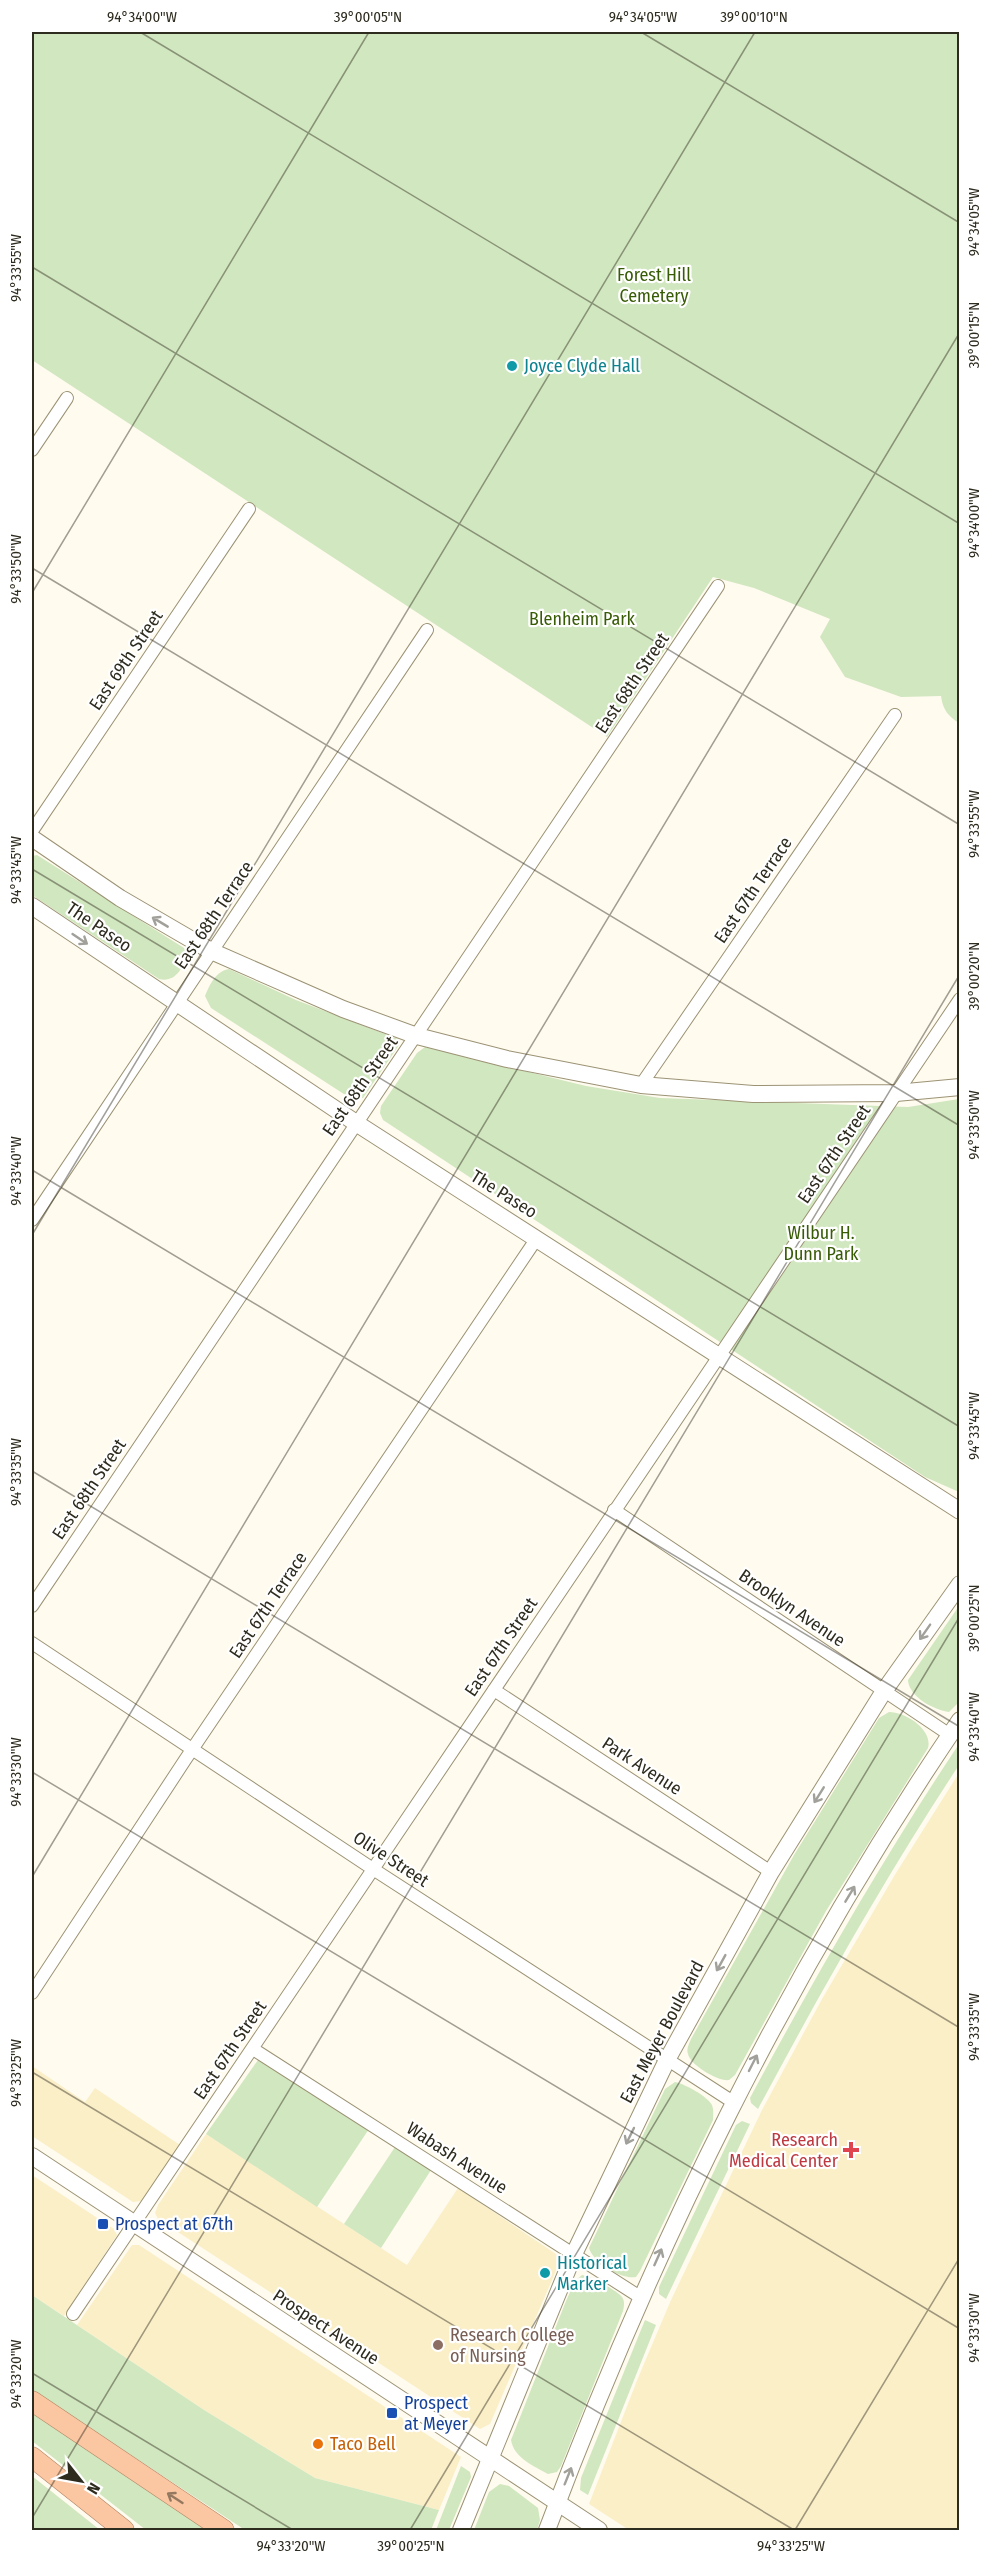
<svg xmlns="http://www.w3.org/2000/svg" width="991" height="2562" viewBox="0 0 991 2562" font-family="'Fira Sans Condensed',sans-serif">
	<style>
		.built { fill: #fbefc8 }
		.green { fill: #d1e7bf }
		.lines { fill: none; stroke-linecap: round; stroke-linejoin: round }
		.minor-casing { stroke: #9c9375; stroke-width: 14 }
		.secondary-casing { stroke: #9c9375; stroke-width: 18 }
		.trunk-casing { stroke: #b38665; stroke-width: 21 }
		.minor { stroke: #fff; stroke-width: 12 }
		.secondary { stroke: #fff; stroke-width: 16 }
		.trunk { stroke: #fbc6a2; stroke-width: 20 }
		.oneway { stroke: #a1a09a }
		.oneway2 { stroke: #947860 }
		.ticks { fill: none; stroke: #2e2b1f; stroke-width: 1.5; stroke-opacity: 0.45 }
		.culture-dot { fill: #0f9aa8; stroke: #fff; stroke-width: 2 }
		.health-dot { fill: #e0444e; stroke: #fff; stroke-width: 2 }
		.transit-dot { fill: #1a4fb4; stroke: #fff; stroke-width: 2 }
		.education-dot { fill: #8d6e63; stroke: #fff; stroke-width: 2 }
		.food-dot { fill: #e8710a; stroke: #fff; stroke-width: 2 }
		.labels { text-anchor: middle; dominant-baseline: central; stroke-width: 4.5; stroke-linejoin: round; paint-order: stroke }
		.park-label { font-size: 18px; fill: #385b06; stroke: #fff }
		.culture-label { font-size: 18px; fill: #0d838f; stroke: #fff; text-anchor: start }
		.street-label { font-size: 18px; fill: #2e2b1f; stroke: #fff }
		.health-label { font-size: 18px; fill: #be3a42; stroke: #fff; text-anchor: end }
		.transit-label { font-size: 18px; fill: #164399; stroke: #fff; text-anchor: start }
		.education-label { font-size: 18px; fill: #785e54; stroke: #fff; text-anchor: start }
		.food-label { font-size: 18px; fill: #c56008; stroke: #fff; text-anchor: start }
		.neatline { fill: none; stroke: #2e2b1f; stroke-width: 2 }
		.ticks-label { font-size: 15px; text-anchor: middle; fill: #2e2b1f }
	</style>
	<rect width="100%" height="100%" fill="#fffbef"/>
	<g class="built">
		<polygon points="959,1773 959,2530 629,2530 589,2504 638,2378 671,2300 762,2110 822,1999 896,1873"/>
		<polygon points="32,2066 85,2102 95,2088 180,2145 142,2201 133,2202 32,2136"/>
		<polygon points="206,2134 407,2265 458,2188 556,2254 559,2259 558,2266 490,2424 480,2429 158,2219 155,2213 158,2205"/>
		<polygon points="32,2175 114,2229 117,2235 64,2316 32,2295"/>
		<polygon points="132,2245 139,2245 461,2457 439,2510 315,2478 204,2410 77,2325"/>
	</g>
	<g class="green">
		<path d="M32,32h927v691c-11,-7 -16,-13 -18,-27l-40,1 -56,-20 -25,-40 10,-18 -76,-31 -41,-11 -106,160 -575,-377z"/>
		<path d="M37,855l147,93 4,6c-5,14 -13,29 -29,25l-127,-84v-39z"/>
		<path d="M229,969l67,31 102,39 1,6 -36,53h-13l-139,-90 -6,-12c5,-12 11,-25 24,-27z"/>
		<polygon points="425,1047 586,1086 660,1098 908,1107 959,1099 959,1492 925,1477 383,1120 380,1113 381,1106 417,1053"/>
		<path d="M959,1606v96l-10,10c-15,-2 -40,-15 -41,-32z"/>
		<path d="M889,1712c17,0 44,18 39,36l-102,163 -91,164 -6,5c-10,2 -39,-15 -41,-26 -2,-5 1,-10 3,-15l103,-184 85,-137z"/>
		<path d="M959,1744v21c-73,111 -138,226 -201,344l-7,-6 -1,-5c65,-121 133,-240 209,-354z"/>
		<polygon points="258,2060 262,2060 369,2129 317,2207 206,2134"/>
		<path d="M675,2082c10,2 32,14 37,23 2,5 1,10 1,15l-73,151 -4,6c-15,3 -43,-15 -47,-29l76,-159z"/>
		<polygon points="742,2121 750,2124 666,2299 659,2294 659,2287 736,2125"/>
		<polygon points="395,2147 431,2170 381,2248 344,2224"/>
		<path d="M582,2275c9,1 34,15 40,22 3,4 2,9 1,14l-62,155 -4,6 -9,2c-14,-8 -34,-16 -37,-34l55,-139 9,-20z"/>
		<polygon points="32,2295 204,2410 315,2478 439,2510 431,2530 245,2530 32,2390"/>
		<polygon points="645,2320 656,2325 588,2495 580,2490 581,2478"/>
		<polygon points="32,2413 210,2530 146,2530 32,2441"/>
		<polygon points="461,2466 470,2472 471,2477 449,2530 436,2530"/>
		<polygon points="32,2476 100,2530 32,2530"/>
		<polygon points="500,2484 509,2486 538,2508 540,2520 537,2530 474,2530 489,2492"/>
	</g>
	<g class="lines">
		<g class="minor-casing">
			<g id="minor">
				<polyline points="32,450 67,398"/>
				<polyline points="32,831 249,509"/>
				<polyline points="641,1085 895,715"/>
				<polyline points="32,1220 427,630"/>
				<polyline points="614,1510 950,1735"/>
				<polyline points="32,1606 718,586"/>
				<polyline points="32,1643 373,1869 733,2102"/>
				<polyline points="494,1690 771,1872"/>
				<polyline points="32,1993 185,1760 537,1238"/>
				<polyline points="253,2049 640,2297"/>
				<polyline points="73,2314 960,999"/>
			</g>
		</g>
		<g class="secondary-casing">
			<g id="secondary">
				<polyline points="32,838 120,898 211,951 343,1009 417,1036 507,1059 641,1085 753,1094 896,1093 960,1087"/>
				<polyline points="32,906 356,1123 960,1511"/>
				<polyline points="32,2156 599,2530"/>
				<polyline points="461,2530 574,2254 667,2060 771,1872 884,1691 960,1584"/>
				<path d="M547,2530c108,-287 240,-556 413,-810"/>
			</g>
		</g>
		<g class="trunk-casing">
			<g id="trunk">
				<polyline points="32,2401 224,2530"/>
				<polyline points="32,2457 124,2530"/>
			</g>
		</g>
		<use href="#minor" class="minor"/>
		<use href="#secondary" class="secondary"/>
		<use href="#trunk" class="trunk"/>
	</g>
	<defs><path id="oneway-shaft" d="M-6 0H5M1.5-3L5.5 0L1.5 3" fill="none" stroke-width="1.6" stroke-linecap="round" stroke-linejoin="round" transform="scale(1.5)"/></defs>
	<g class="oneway">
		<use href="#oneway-shaft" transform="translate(160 922) rotate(-149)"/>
		<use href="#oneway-shaft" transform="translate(80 939) rotate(34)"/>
		<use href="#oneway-shaft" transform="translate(925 1632) rotate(125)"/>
		<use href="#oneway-shaft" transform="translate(819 1795) rotate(122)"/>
		<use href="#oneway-shaft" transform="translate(850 1894) rotate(-59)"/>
		<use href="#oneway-shaft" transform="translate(721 1963) rotate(119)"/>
		<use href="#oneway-shaft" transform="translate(753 2063) rotate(-63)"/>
		<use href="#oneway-shaft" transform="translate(630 2136) rotate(116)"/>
		<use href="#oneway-shaft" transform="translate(658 2257) rotate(-66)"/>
		<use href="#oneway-shaft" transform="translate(568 2476) rotate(-68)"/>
	</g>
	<use class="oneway2" href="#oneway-shaft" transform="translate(175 2498) rotate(-147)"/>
	<path class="ticks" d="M140,32l820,492M641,32l319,191M32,267l928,558M32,568l928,558M32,593l337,-561M32,869l928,558M32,1170l928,557M32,1235l723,-1203M32,1471l928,557M32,1772l928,557M32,1877l928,-1545M32,2072l762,458M32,2373l261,157M32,2518l928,-1544M410,2530l550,-914M795,2530l165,-273"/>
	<g class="culture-dot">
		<circle cx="512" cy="366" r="6"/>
		<circle cx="545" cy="2273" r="6"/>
	</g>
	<path class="health-dot" d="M848 2141h6v6h6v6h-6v6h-6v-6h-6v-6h6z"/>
	<g class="transit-dot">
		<rect x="97" y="2218" width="12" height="12" rx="3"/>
		<rect x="386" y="2407" width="12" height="12" rx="3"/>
	</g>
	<circle class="education-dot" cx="438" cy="2345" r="6"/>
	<circle class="food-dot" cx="318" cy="2444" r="6"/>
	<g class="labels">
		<g class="park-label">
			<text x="654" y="275">Forest Hill<tspan x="654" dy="21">Cemetery</tspan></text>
			<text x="582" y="619">Blenheim Park</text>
			<text x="821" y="1233">Wilbur H.<tspan x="821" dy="21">Dunn Park</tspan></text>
		</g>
		<g class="culture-label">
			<text x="524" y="366">Joyce Clyde Hall</text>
			<text x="557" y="2263">Historical<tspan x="557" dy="21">Marker</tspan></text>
		</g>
		<g class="street-label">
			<text transform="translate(126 660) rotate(-56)">East 69th Street</text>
			<text transform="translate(632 683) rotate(-56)">East 68th Street</text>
			<text transform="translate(753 890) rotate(-56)">East 67th Terrace</text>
			<text transform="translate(214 915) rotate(-56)">East 68th Terrace</text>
			<text transform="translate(99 927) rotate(34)">The Paseo</text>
			<text transform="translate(360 1086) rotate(-55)">East 68th Street</text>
			<text transform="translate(834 1154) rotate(-56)">East 67th Street</text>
			<text transform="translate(504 1194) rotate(32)">The Paseo</text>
			<text transform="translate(89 1489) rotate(-56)">East 68th Street</text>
			<text transform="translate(268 1605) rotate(-56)">East 67th Terrace</text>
			<text transform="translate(792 1608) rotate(34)">Brooklyn Avenue</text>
			<text transform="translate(501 1647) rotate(-56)">East 67th Street</text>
			<text transform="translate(642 1766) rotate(33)">Park Avenue</text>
			<text transform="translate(391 1859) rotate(33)">Olive Street</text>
			<text transform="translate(662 2032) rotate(-62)">East Meyer Boulevard</text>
			<text transform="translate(230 2050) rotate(-56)">East 67th Street</text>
			<text transform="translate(457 2158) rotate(33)">Wabash Avenue</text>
			<text transform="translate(326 2327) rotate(33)">Prospect Avenue</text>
		</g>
		<g class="health-label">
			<text x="838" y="2140">Research<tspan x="838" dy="21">Medical Center</tspan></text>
		</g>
		<g class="transit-label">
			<text x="115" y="2224">Prospect at 67th</text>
			<text x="404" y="2403">Prospect<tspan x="404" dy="21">at Meyer</tspan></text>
		</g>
		<g class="education-label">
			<text x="450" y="2335">Research College<tspan x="450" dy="21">of Nursing</tspan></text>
		</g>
		<g class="food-label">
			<text x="330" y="2444">Taco Bell</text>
		</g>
	</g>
	<rect width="991" height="2562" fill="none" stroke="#ffffff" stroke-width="66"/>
	<g transform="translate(81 2481) rotate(121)" stroke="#ffffff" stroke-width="4.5" paint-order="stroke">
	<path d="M0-4.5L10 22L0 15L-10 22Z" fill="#2e2b1f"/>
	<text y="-9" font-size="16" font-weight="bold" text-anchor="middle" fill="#2e2b1f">N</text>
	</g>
	<rect x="33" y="33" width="925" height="2496" class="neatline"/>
	<g class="ticks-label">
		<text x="142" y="22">94°34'00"W</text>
		<text x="368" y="22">39°00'05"N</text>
		<text x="643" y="22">94°34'05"W</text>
		<text x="754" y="22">39°00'10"N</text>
		<text transform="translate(974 222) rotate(-90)" y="5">94°34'05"W</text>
		<text transform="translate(16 268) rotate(-90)" y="5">94°33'55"W</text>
		<text transform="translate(974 335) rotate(-90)" y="5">39°00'15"N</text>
		<text transform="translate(974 523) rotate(-90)" y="5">94°34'00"W</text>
		<text transform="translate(16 569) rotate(-90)" y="5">94°33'50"W</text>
		<text transform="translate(974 824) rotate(-90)" y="5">94°33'55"W</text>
		<text transform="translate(16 870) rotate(-90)" y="5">94°33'45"W</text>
		<text transform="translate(974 976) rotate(-90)" y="5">39°00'20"N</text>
		<text transform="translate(974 1125) rotate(-90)" y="5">94°33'50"W</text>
		<text transform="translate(16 1171) rotate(-90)" y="5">94°33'40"W</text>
		<text transform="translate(974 1426) rotate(-90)" y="5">94°33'45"W</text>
		<text transform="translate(16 1472) rotate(-90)" y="5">94°33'35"W</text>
		<text transform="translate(974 1618) rotate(-90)" y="5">39°00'25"N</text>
		<text transform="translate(974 1727) rotate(-90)" y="5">94°33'40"W</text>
		<text transform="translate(16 1772) rotate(-90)" y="5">94°33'30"W</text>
		<text transform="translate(974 2027) rotate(-90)" y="5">94°33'35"W</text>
		<text transform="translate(16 2073) rotate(-90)" y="5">94°33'25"W</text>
		<text transform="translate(974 2328) rotate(-90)" y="5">94°33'30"W</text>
		<text transform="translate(16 2374) rotate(-90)" y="5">94°33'20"W</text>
		<text x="291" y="2551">94°33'20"W</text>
		<text x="411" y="2551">39°00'25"N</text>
		<text x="791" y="2551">94°33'25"W</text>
	</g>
</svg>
